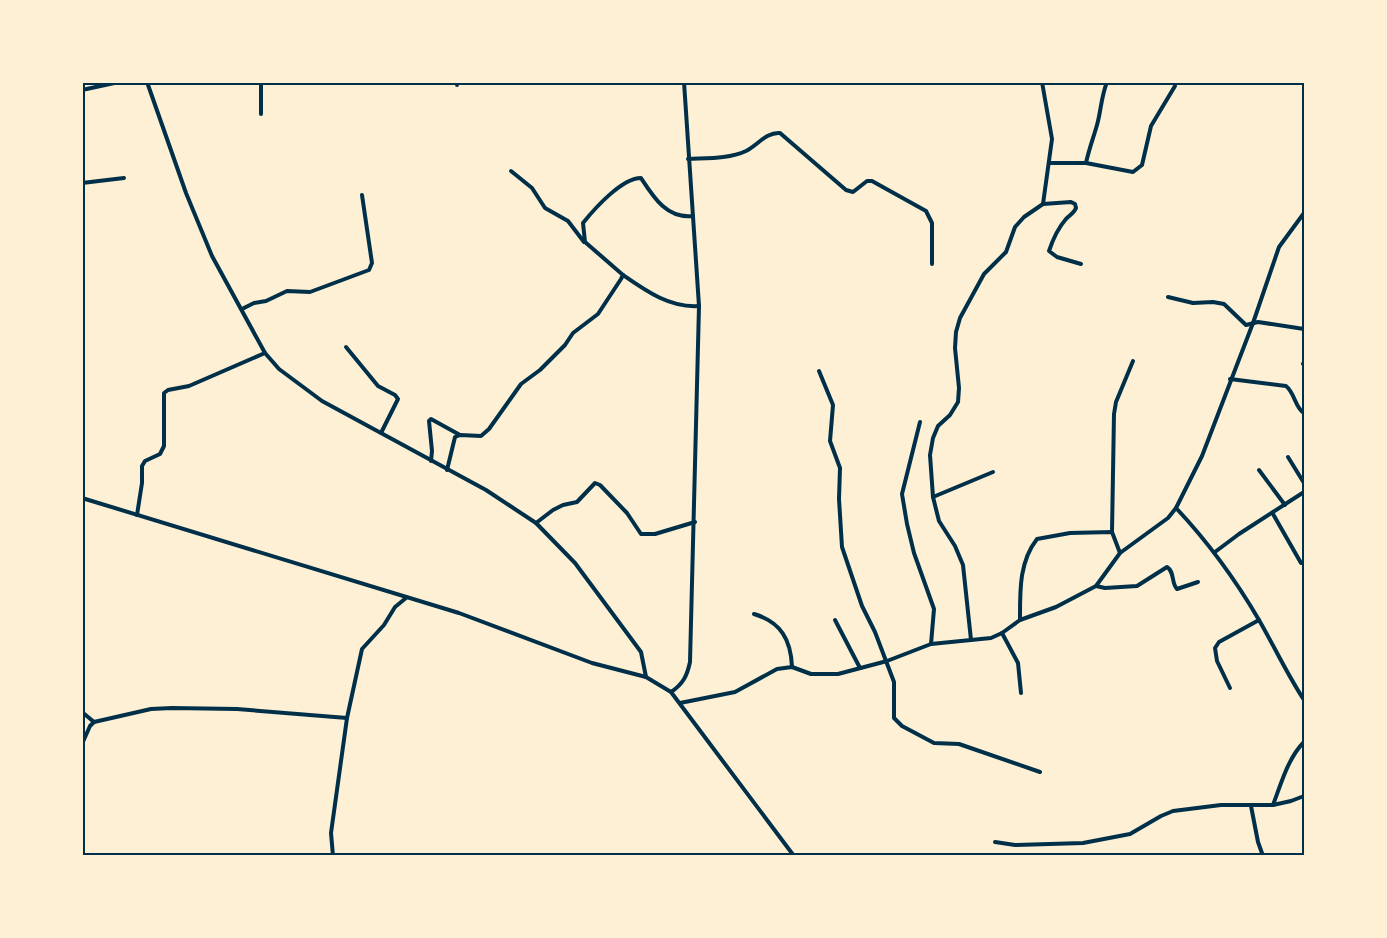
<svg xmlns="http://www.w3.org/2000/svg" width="1387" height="938" viewBox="0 0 1387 938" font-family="'Work Sans',sans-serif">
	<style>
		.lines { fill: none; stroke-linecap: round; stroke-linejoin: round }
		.minor { stroke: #003049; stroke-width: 4 }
		.neatline { fill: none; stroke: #003049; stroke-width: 2 }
	</style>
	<rect width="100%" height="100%" fill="#fdf0d5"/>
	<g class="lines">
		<g class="minor">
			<polyline points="147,82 186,193 212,256 265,353 279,369 322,401 486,490 536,523 575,563 641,652 646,677"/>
			<polyline points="457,82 457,85"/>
			<polyline points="1042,82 1052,139 1043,204"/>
			<path d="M1107,82c-6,15 -6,29 -10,43 -4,14 -8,24 -11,38l47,9 9,-7 9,-39 24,-40"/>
			<polyline points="82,90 119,82"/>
			<polyline points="261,114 261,82"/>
			<path d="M688,159c19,-1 41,0 58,-8 12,-6 20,-19 34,-18l66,57 7,2 14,-11h5l54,30 6,12v41"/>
			<polyline points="1050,163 1086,163"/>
			<polyline points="511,171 532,188 545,208 568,221 584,242"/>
			<polyline points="82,183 124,178"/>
			<path d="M623,275c23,16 47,33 76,31"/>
			<polyline points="1168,297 1193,303 1213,302 1224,304 1246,325 1258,322 1304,329"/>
			<polyline points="242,309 254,303 266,301 287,291 310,292 369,270 372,263 362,195"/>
			<polyline points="346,347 378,386 395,395 398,399 381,433"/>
			<polyline points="1303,364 1304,362"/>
			<polyline points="819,371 833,405 830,441 840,468 839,499 842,547 862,606 875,632 894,682 894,718 902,726 934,743 959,744 1040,772"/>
			<path d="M1230,379l56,7c9,7 9,22 18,27"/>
			<polyline points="920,422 902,494 907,524 914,553 934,609 931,644"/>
			<polyline points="1288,457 1304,483"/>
			<polyline points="431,461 432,451 429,421 431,419 460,435"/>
			<path d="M447,470l8,-33 5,-2 21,1 8,-7 32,-45 19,-14 25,-25 8,-12 25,-19 23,-35 2,-4 -38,-33 -2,-19c12,-15 39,-45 58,-45 13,20 26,41 52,38"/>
			<polyline points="1259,470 1285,505"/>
			<polyline points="933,497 993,472"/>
			<polyline points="82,498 459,613 592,663 646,677 671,692 794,856"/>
			<path d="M1176,508c32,34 59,71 83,112 15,26 28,54 45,80"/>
			<polyline points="1273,514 1301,563"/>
			<polyline points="137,515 142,483 142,466 145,461 160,454 164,446 164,393 168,390 189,386 265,353"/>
			<polyline points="536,523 553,510 563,505 577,502 595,483 600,485 627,513 641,534 655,534 695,522"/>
			<polyline points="1112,532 1114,414 1116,402 1133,361"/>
			<polyline points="1215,552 1239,534 1304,492"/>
			<path d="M1096,586l9,2 32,-2 30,-19c8,5 4,16 10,22l21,-7"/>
			<path d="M754,614c27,8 37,26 38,53"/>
			<polyline points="835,620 860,668"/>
			<path d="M1020,620c0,-29 -1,-58 17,-81l33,-6 42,-1 8,21"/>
			<polyline points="1002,633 1018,663 1021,693"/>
			<path d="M971,640l-8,-75 -8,-19 -16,-25 -6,-24 -3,-42 3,-17 5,-12 12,-11 8,-13 1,-14 -4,-40 1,-16 4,-14 24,-44 22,-22 9,-25 9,-10 19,-13 28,-2 4,2 1,4c-2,5 -6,7 -10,11 -8,9 -13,20 -17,32l8,6 24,7"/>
			<polyline points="1230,688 1217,661 1215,648 1219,642 1259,620"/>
			<path d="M671,692c12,-8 16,-16 19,-30l9,-356 -15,-224"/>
			<polyline points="680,703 735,692 777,669 792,667 811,674 838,674 887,661 931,644 991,638 1002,633 1020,620 1056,607 1096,586 1120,553 1168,518 1176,508 1202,456 1253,323 1279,247 1304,213"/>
			<polyline points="82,712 94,722 151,709 172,708 237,709 347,718"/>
			<polyline points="82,744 90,726 94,722"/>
			<polyline points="1273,805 1291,801 1304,796"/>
			<polyline points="1251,806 1258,842 1263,856"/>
			<path d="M995,842l20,3 68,-2 47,-9 31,-18 12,-5 48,-6h52c8,-21 15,-47 31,-63"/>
			<polyline points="333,856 331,833 347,718 362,649 384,625 395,607 406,598"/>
		</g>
	</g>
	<rect width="1387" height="938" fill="none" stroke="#fdf0d5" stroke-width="168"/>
	<rect x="84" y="84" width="1219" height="770" class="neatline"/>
</svg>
